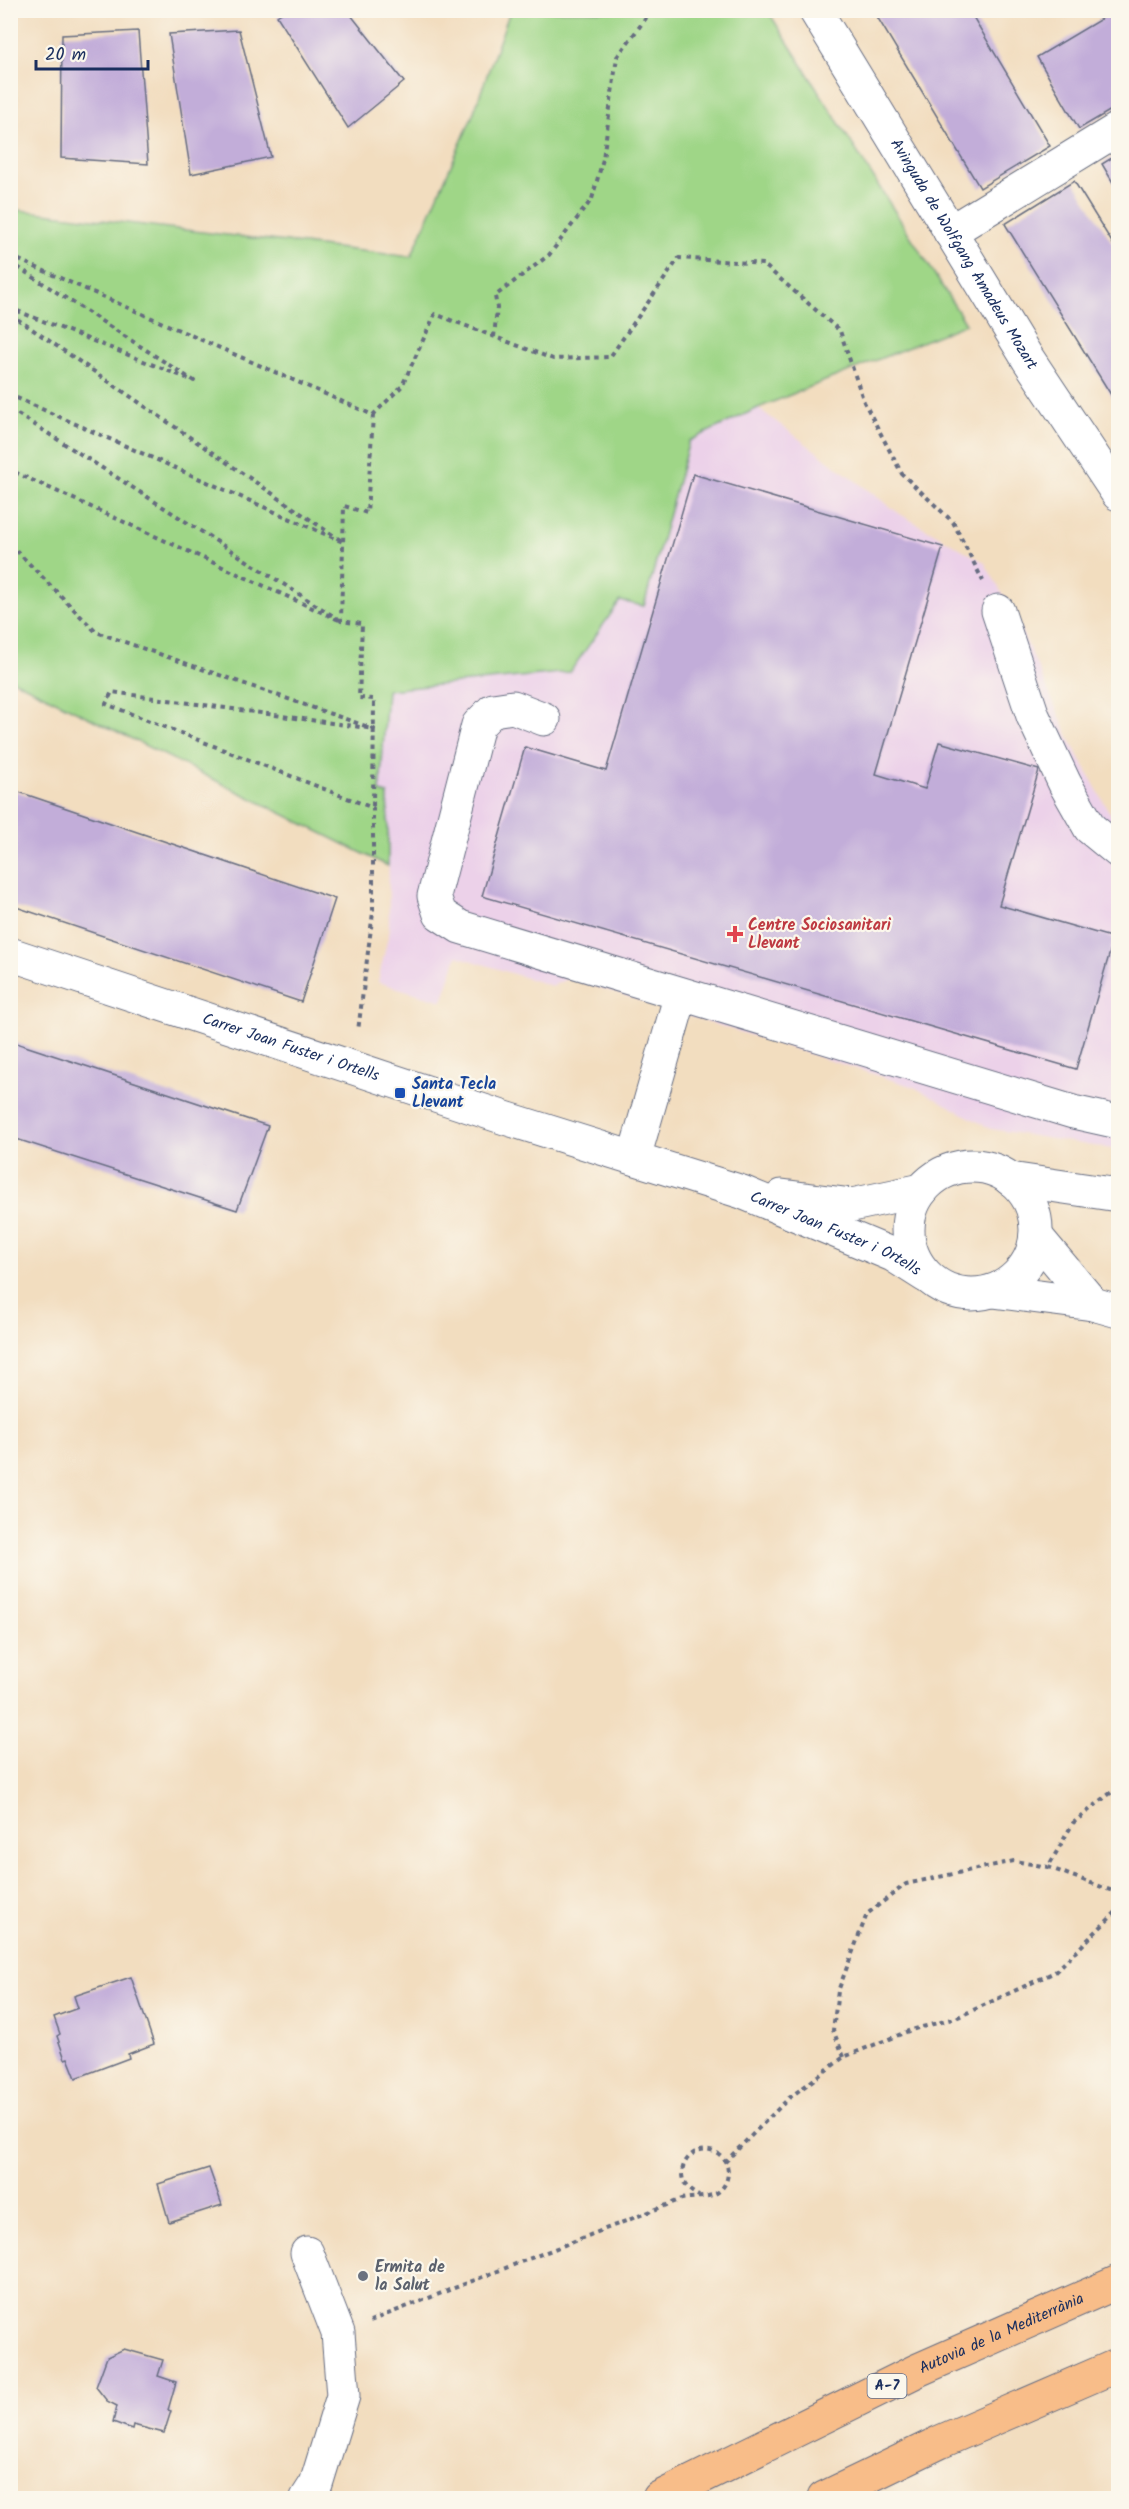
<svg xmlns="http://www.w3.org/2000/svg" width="1129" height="2509" viewBox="0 0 1129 2509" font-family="Kalam,sans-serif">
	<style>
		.built { fill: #ecd1e9 }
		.green { fill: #9fd687; stroke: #5d8272; stroke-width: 1.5 }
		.building { fill: #c2add9 }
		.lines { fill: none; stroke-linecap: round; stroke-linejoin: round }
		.minor-casing { stroke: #666c80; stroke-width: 35 }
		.highway-casing { stroke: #666c80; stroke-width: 35 }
		.path { stroke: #666c80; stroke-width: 4; stroke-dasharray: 4.5 4.5; stroke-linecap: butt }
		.minor { stroke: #fff; stroke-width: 33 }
		.highway { stroke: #f8bd89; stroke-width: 33 }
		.health-dot { fill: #e0444e; stroke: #fbf7ec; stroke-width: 2 }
		.transit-dot { fill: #1a4fb4; stroke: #fbf7ec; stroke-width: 2 }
		.worship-dot { fill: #6b7280; stroke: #fbf7ec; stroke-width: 2 }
		.labels { text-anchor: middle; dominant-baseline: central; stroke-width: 4.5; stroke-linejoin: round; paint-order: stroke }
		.shield { fill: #fbf7ec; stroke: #5e6b89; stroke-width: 1.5 }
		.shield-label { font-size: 15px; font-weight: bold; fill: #1b2f5e }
		.street-label { font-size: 16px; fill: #1b2f5e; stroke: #fbf7ec }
		.health-label { font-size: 16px; font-weight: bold; fill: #be3a42; stroke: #fbf7ec; text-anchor: start }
		.transit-label { font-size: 16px; font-weight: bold; fill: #164399; stroke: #fbf7ec; text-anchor: start }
		.worship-label { font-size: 16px; font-weight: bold; fill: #5b616d; stroke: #fbf7ec; text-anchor: start }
	</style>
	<rect width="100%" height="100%" fill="#fbf7ec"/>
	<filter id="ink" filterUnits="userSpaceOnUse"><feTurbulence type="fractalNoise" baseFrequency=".0167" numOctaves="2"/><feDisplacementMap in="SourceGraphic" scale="12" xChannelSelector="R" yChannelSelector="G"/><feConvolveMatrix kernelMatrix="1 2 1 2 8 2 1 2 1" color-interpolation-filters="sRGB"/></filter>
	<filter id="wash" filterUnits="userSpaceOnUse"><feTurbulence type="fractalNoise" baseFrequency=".008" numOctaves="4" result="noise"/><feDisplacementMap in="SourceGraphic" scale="24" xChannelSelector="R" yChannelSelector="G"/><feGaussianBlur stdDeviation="1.35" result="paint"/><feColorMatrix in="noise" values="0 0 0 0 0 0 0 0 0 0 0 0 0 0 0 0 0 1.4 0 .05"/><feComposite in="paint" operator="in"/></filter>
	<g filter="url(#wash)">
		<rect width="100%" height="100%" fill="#f2ddbf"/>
		<polygon class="built" points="758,408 900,514 984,562 1013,612 1070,740 1108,810 1118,823 1118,1150 991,1129 914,1087 569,978 552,986 457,956 442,1001 378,982 389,932 388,795 380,792 387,689 570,672 620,601 644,606 689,441"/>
		<polygon class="green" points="510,11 768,11 966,324 758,408 689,441 644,606 620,601 570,672 387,690 380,792 388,794 388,866 11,679 11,209 411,257 472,117"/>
		<g id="blocks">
			<g class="building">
				<polygon points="286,10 347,10 404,82 348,128 277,16"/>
				<polygon points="873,10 969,10 1050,146 980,188"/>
				<polygon points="1116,10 1118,10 1118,106 1079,129 1037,57"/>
				<polygon points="10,23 16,25 12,73 10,73"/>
				<polygon points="239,30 271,157 191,174 169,34"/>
				<polygon points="138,31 148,164 61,158 62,35"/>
				<polygon points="1118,154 1118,191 1102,164"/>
				<polygon points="1074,181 1118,252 1118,406 1005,224"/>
				<polygon points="693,474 943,547 876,774 925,789 939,742 1039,770 999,905 1114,938 1076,1069 482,896 525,747 606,771"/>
				<polygon points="10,789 335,899 301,1002 10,905"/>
				<polygon points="10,1041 268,1126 237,1210 10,1137"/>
				<polygon points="131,1977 154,2044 128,2054 129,2058 76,2078 68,2058 65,2059 57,2036 60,2034 54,2017 78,2008 74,1996"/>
				<polygon points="209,2168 222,2205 169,2222 158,2184"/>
				<polygon points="124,2349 163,2360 158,2376 176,2382 168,2410 171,2411 164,2433 133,2425 132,2429 113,2422 117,2406 107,2401 96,2387 107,2357"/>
			</g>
		</g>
	</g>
	<g filter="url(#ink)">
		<use href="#blocks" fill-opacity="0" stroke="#666c80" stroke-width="1.5"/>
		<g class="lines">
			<g class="minor-casing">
				<g id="minor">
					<path id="s1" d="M815,10l213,349 90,135"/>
					<polyline points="950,232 1118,129"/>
					<polyline points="998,611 1033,716 1065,784 1090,828 1118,851"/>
					<polyline points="544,719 513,707 493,710 478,725 434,896 440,914 460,927 1073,1112 1118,1122"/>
					<path id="s2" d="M10,954l495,164 237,74 151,63 33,21"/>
					<polyline points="634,1158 681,994"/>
					<circle cx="972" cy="1230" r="64"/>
					<polyline points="1010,1179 1118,1195"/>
					<polyline points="782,1196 852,1205 922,1190"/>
					<polyline points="1036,1236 1093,1304"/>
					<polyline points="993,1291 1093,1304 1118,1311"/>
					<polyline points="307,2253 338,2333 343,2396 316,2484 307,2498"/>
				</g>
			</g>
			<g class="highway-casing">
				<g id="highway">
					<path id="s3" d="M659,2498l259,-128 200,-88"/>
					<polyline points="824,2498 940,2442 1118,2365"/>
				</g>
			</g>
			<g class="path">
				<polyline points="10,256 373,415 402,386 435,314 553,359 610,357 679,258 763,264 840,331 864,402 902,474 953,522 983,581"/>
				<polyline points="10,262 194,381 10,308"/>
				<polyline points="10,314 343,542 10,395"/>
				<polyline points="494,337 497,308 495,296 549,255 592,199 603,159 617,57 652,10"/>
				<polyline points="10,409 341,621 10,470"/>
				<polyline points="373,415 367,513 344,506 341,621 362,624 359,698 374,699 373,808"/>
				<polyline points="10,544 96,632 374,729 112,692 106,704 373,808 373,912 358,1031"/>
				<polyline points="1118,1787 1073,1823 1048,1867 1118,1893"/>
				<polyline points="844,2057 833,2030 838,1991 867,1914 906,1884 1014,1861 1048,1867"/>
				<polyline points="725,2162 789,2098 844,2057 911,2030 956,2018 1055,1972 1118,1910"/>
				<path d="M370,2321l312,-122c10,-2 24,-1 33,-5 14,-7 18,-28 5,-39 -25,-21 -59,23 -21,41"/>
			</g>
			<use href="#minor" class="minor"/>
			<use href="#highway" class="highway"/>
		</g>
	</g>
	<path class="health-dot" d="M732 925h6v6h6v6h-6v6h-6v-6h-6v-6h6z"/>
	<rect class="transit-dot" x="394" y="1087" width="12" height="12" rx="3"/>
	<circle class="worship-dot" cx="363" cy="2276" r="6"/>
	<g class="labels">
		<rect class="shield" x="867.5" y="2374" width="39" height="24" rx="4.5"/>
		<g class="shield-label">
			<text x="887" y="2386">A-7</text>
		</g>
		<g class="street-label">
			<text stroke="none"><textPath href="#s1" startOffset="286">Avinguda de Wolfgang Amadeus Mozart</textPath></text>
			<text stroke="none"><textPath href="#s2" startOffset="296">Carrer Joan Fuster i Ortells</textPath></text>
			<text stroke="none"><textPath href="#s2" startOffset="872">Carrer Joan Fuster i Ortells</textPath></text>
			<text stroke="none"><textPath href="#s3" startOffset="380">Autovia de la Mediterrània</textPath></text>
		</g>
		<g class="health-label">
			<text x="748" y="925">Centre Sociosanitari<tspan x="748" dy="18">Llevant</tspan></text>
		</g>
		<g class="transit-label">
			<text x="412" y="1084">Santa Tecla<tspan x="412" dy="18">Llevant</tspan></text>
		</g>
		<g class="worship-label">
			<text x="375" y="2267">Ermita de<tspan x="375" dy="18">la Salut</tspan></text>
		</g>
	</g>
	<rect width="1129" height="2509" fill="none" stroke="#fbf7ec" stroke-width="36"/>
	<path d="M36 60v9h112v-9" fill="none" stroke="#1b2f5e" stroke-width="3"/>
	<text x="45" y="60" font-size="18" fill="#1b2f5e" stroke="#fbf7ec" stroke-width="4.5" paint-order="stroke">20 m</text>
</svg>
